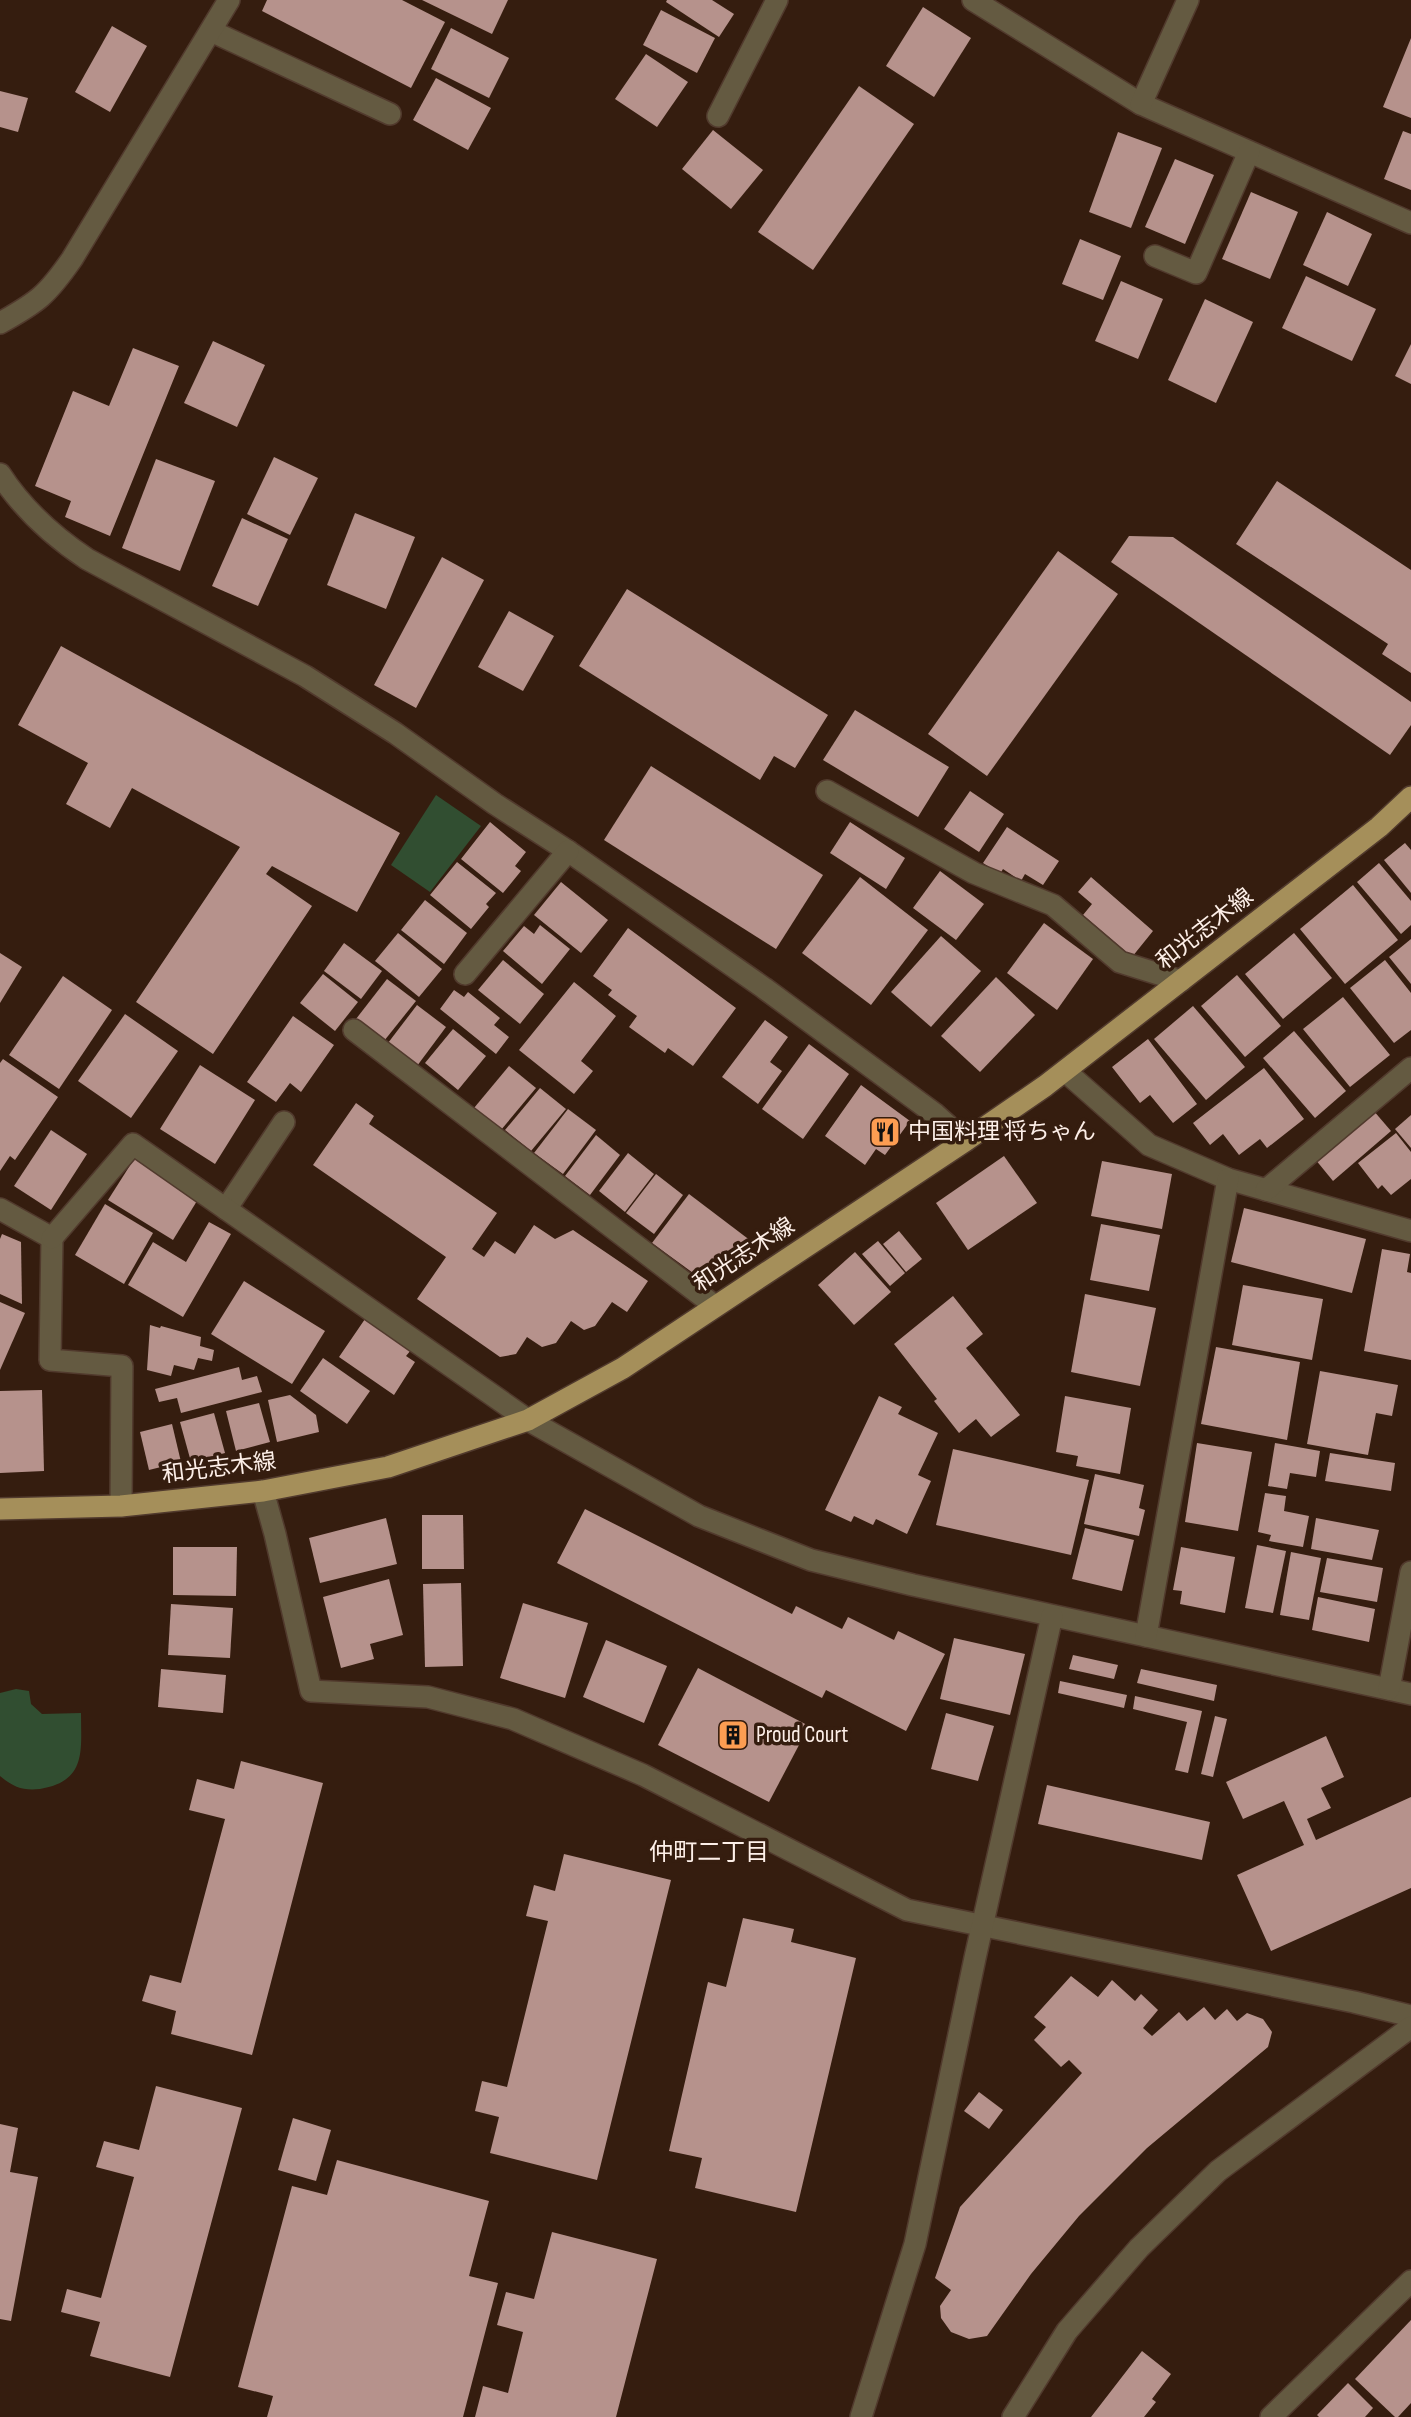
<svg xmlns="http://www.w3.org/2000/svg" width="1411" height="2417" viewBox="0 0 1411 2417" font-family="'Sofia Sans Condensed','Noto Sans JP',sans-serif">
	<style>
		.green { fill: #314e31 }
		.building { fill: #b6928c }
		.lines { fill: none; stroke-linecap: round; stroke-linejoin: round }
		.minor-casing { stroke: #513a2d; stroke-width: 24 }
		.major-casing { stroke: #513a2d; stroke-width: 24 }
		.minor { stroke: #645a41; stroke-width: 21 }
		.major { stroke: #a58f5a; stroke-width: 21 }
		.labels { text-anchor: middle; dominant-baseline: central; stroke-width: 7; stroke-linejoin: round; paint-order: stroke }
		.street-label { font-size: 23px; fill: #fdefe8; stroke: #351d0f }
		.poi-label { font-size: 23px; fill: #fdefe8; stroke: #351d0f; text-anchor: start }
		.neighbourhood-label { font-size: 24px; fill: #fdefe8; stroke: #351d0f }
	</style>
	<rect width="100%" height="100%" fill="#351d0f"/>
	<g class="green">
		<polygon points="436,795 481,826 430,892 391,865"/>
		<path d="M16,1689l13,2 2,13 11,10 39,-1c0,38 6,68 -41,76 -17,2 -27,-2 -40,-13v-83z"/>
	</g>
	<g class="building">
		<polygon points="267,0 402,0 445,22 411,88 262,11"/>
		<polygon points="422,0 508,0 492,34"/>
		<polygon points="667,0 712,0 734,14 719,37 666,2"/>
		<polygon points="923,7 971,38 934,97 886,66"/>
		<polygon points="661,10 715,38 697,73 643,45"/>
		<polygon points="112,26 147,46 110,112 75,92"/>
		<polygon points="451,28 509,58 489,98 431,69"/>
		<polygon points="1411,38 1411,118 1383,107"/>
		<polygon points="646,54 688,82 657,127 615,99"/>
		<polygon points="436,78 491,108 468,150 413,120"/>
		<polygon points="859,86 914,124 813,270 758,232"/>
		<polygon points="0,91 28,98 18,132 0,127"/>
		<polygon points="713,130 763,170 731,209 682,169"/>
		<polygon points="1403,131 1411,134 1411,190 1384,179"/>
		<polygon points="1118,132 1162,148 1131,228 1089,212"/>
		<polygon points="1175,159 1214,175 1185,244 1145,227"/>
		<polygon points="1251,192 1298,212 1270,279 1222,259"/>
		<polygon points="1327,212 1372,234 1348,286 1303,265"/>
		<polygon points="1080,239 1121,256 1103,300 1062,284"/>
		<polygon points="1306,276 1376,309 1352,361 1282,328"/>
		<polygon points="1121,281 1163,299 1138,359 1095,341"/>
		<polygon points="1205,299 1253,322 1216,403 1168,380"/>
		<polygon points="213,341 265,365 237,427 184,403"/>
		<polygon points="1411,344 1411,384 1395,376"/>
		<polygon points="133,348 179,366 110,536 65,517 71,501 35,486 73,391 109,406"/>
		<polygon points="274,457 318,478 290,535 247,514"/>
		<polygon points="156,459 215,481 180,571 122,548"/>
		<polygon points="1277,481 1411,570 1411,673 1382,654 1388,644 1236,544"/>
		<polygon points="355,513 415,537 386,609 327,585"/>
		<polygon points="242,518 288,539 258,606 212,586"/>
		<polygon points="1129,536 1173,537 1411,702 1411,725 1390,755 1111,562"/>
		<polygon points="1058,551 1118,594 987,776 928,734"/>
		<polygon points="442,557 484,580 416,708 374,685"/>
		<polygon points="627,589 828,715 795,768 774,756 760,780 579,666"/>
		<polygon points="509,611 554,636 523,691 478,667"/>
		<polygon points="61,646 400,833 357,912 272,866 266,874 312,906 213,1054 136,1002 240,847 132,788 110,828 66,804 88,763 18,725"/>
		<polygon points="855,710 949,767 918,817 823,760"/>
		<polygon points="651,766 823,875 776,949 604,840"/>
		<polygon points="970,791 1004,814 979,852 944,829"/>
		<polygon points="490,822 526,852 515,866 521,871 503,893 461,859"/>
		<polygon points="850,822 905,858 886,889 830,853"/>
		<polygon points="1007,827 1059,861 1043,885 1025,874 1021,881 1003,869 1000,874 983,863"/>
		<polygon points="1405,843 1411,850 1411,893 1384,860"/>
		<polygon points="457,862 496,893 486,904 489,907 471,929 430,895"/>
		<polygon points="1379,863 1411,901 1411,925 1401,934 1357,882"/>
		<polygon points="940,871 984,904 956,940 913,908"/>
		<polygon points="860,877 928,930 871,1005 802,953"/>
		<polygon points="1091,877 1153,931 1132,957 1083,915 1092,904 1078,892"/>
		<polygon points="561,882 608,920 581,953 534,915"/>
		<polygon points="1353,885 1398,940 1345,984 1300,929"/>
		<polygon points="425,900 467,933 444,964 401,930"/>
		<polygon points="1044,923 1093,959 1057,1010 1007,973"/>
		<polygon points="540,925 570,949 542,984 503,951 524,926 534,934"/>
		<polygon points="628,928 736,1008 693,1066 668,1048 665,1053 629,1027 637,1016 608,995 612,990 593,976"/>
		<polygon points="398,933 442,969 419,997 375,961"/>
		<polygon points="1294,933 1332,978 1283,1019 1245,974"/>
		<polygon points="941,936 981,971 931,1027 891,992"/>
		<polygon points="1411,939 1411,984 1389,957"/>
		<polygon points="344,943 382,971 361,999 324,971"/>
		<polygon points="0,953 22,967 0,1003"/>
		<polygon points="503,960 544,994 520,1024 478,990"/>
		<polygon points="1385,960 1411,993 1411,1030 1394,1043 1350,988"/>
		<polygon points="323,974 358,1002 335,1031 300,1003"/>
		<polygon points="1237,975 1281,1026 1245,1057 1201,1006"/>
		<polygon points="63,976 112,1010 59,1089 9,1055"/>
		<polygon points="996,977 1035,1015 980,1072 941,1036"/>
		<polygon points="387,979 416,1001 384,1041 356,1019"/>
		<polygon points="574,982 616,1016 581,1061 593,1071 574,1094 519,1050"/>
		<polygon points="454,990 464,997 468,992 500,1018 494,1025 509,1037 496,1054 440,1009"/>
		<polygon points="1343,997 1390,1055 1350,1087 1303,1029"/>
		<polygon points="417,1005 446,1027 417,1066 388,1043"/>
		<polygon points="1193,1006 1245,1067 1206,1100 1154,1039"/>
		<polygon points="125,1014 178,1051 131,1118 78,1081"/>
		<polygon points="293,1016 334,1045 301,1092 290,1083 276,1102 247,1082"/>
		<polygon points="765,1020 788,1037 770,1062 782,1071 758,1104 722,1077"/>
		<polygon points="453,1029 486,1056 458,1090 425,1063"/>
		<polygon points="1294,1031 1346,1091 1315,1118 1263,1058"/>
		<polygon points="1148,1039 1197,1104 1173,1123 1150,1095 1140,1103 1112,1067"/>
		<polygon points="809,1044 849,1074 803,1139 762,1109"/>
		<polygon points="3,1059 58,1097 15,1160 10,1156 0,1171 0,1063"/>
		<polygon points="200,1065 255,1100 215,1164 160,1129"/>
		<polygon points="509,1066 536,1088 501,1130 474,1108"/>
		<polygon points="1264,1068 1304,1119 1267,1148 1260,1139 1239,1155 1223,1134 1210,1145 1193,1123"/>
		<polygon points="861,1085 910,1121 885,1155 876,1149 865,1165 825,1136"/>
		<polygon points="540,1088 566,1109 531,1151 505,1130"/>
		<polygon points="356,1103 374,1116 369,1124 497,1213 472,1249 484,1257 495,1241 515,1254 534,1225 555,1239 573,1230 648,1281 627,1312 612,1302 595,1326 584,1330 571,1321 556,1343 542,1347 527,1337 516,1354 500,1357 417,1299 446,1257 313,1165"/>
		<polygon points="568,1109 596,1130 563,1174 534,1153"/>
		<polygon points="1373,1110 1391,1131 1333,1181 1315,1159"/>
		<polygon points="1411,1115 1411,1148 1395,1129"/>
		<polygon points="51,1130 87,1154 51,1210 14,1186"/>
		<polygon points="1396,1133 1411,1152 1411,1179 1391,1195 1382,1185 1378,1189 1358,1163"/>
		<polygon points="596,1135 620,1155 590,1195 565,1176"/>
		<polygon points="628,1153 654,1174 625,1212 599,1191"/>
		<polygon points="136,1156 200,1196 173,1240 108,1200"/>
		<polygon points="1004,1156 1037,1203 968,1250 936,1203"/>
		<polygon points="1102,1161 1172,1174 1162,1229 1091,1216"/>
		<polygon points="656,1174 683,1195 654,1234 626,1213"/>
		<polygon points="689,1194 751,1241 700,1278 652,1243"/>
		<polygon points="105,1204 153,1233 124,1284 75,1255"/>
		<polygon points="1244,1208 1366,1239 1352,1293 1231,1262"/>
		<polygon points="209,1222 231,1234 183,1317 128,1285 153,1242 186,1262"/>
		<polygon points="1101,1224 1160,1235 1149,1291 1090,1280"/>
		<polygon points="899,1231 922,1259 906,1272 883,1244"/>
		<polygon points="2,1234 21,1242 22,1304 0,1294 0,1239"/>
		<polygon points="878,1241 905,1273 890,1286 862,1254"/>
		<polygon points="1382,1249 1410,1254 1407,1272 1411,1273 1411,1360 1364,1351"/>
		<polygon points="855,1252 891,1292 854,1325 818,1285"/>
		<polygon points="244,1281 325,1331 292,1384 211,1334"/>
		<polygon points="1243,1285 1323,1299 1312,1360 1232,1345"/>
		<polygon points="1085,1294 1156,1308 1140,1386 1071,1372"/>
		<polygon points="953,1296 983,1334 966,1348 1020,1415 991,1437 976,1419 959,1433 934,1401 937,1399 894,1344"/>
		<polygon points="0,1302 25,1313 0,1370"/>
		<polygon points="365,1319 411,1350 406,1356 415,1362 394,1395 339,1357"/>
		<polygon points="150,1325 160,1328 161,1326 201,1337 200,1346 214,1350 212,1361 198,1358 194,1370 174,1365 171,1376 147,1370"/>
		<polygon points="1216,1347 1300,1362 1287,1440 1201,1424"/>
		<polygon points="323,1358 370,1391 347,1424 300,1391"/>
		<polygon points="239,1367 242,1380 257,1376 262,1392 181,1413 177,1398 159,1402 155,1389"/>
		<polygon points="1320,1371 1398,1385 1392,1416 1376,1413 1368,1455 1307,1444"/>
		<polygon points="42,1390 44,1471 0,1473 0,1391"/>
		<polygon points="290,1395 316,1415 319,1432 277,1442 268,1400"/>
		<polygon points="879,1396 902,1407 898,1414 938,1433 918,1475 931,1481 907,1534 876,1519 873,1525 854,1516 851,1522 825,1510"/>
		<polygon points="1065,1396 1131,1408 1120,1474 1076,1466 1078,1456 1056,1452"/>
		<polygon points="259,1403 270,1442 236,1451 226,1411"/>
		<polygon points="214,1413 225,1453 191,1462 180,1422"/>
		<polygon points="172,1424 181,1462 149,1470 140,1432"/>
		<polygon points="1197,1443 1252,1452 1238,1531 1185,1522"/>
		<polygon points="1275,1443 1320,1451 1316,1477 1290,1473 1287,1489 1268,1486"/>
		<polygon points="953,1449 1089,1480 1071,1555 936,1525"/>
		<polygon points="1330,1453 1395,1463 1391,1491 1325,1481"/>
		<polygon points="1095,1474 1144,1485 1139,1508 1145,1510 1139,1536 1084,1524"/>
		<polygon points="1265,1493 1286,1496 1284,1511 1309,1516 1303,1547 1269,1541 1271,1535 1258,1532"/>
		<polygon points="585,1509 792,1614 796,1606 842,1629 848,1617 894,1640 898,1631 945,1654 906,1731 826,1690 822,1698 557,1563"/>
		<polygon points="422,1515 463,1515 464,1569 422,1569"/>
		<polygon points="386,1518 397,1564 320,1583 309,1538"/>
		<polygon points="1316,1518 1379,1530 1372,1560 1311,1549"/>
		<polygon points="1085,1528 1134,1540 1122,1591 1072,1579"/>
		<polygon points="1257,1545 1286,1551 1273,1613 1245,1608"/>
		<polygon points="173,1547 237,1547 236,1596 173,1595"/>
		<polygon points="1181,1547 1235,1557 1225,1613 1180,1604 1182,1591 1173,1590"/>
		<polygon points="1291,1552 1321,1558 1309,1620 1280,1615"/>
		<polygon points="1327,1558 1383,1568 1377,1602 1320,1592"/>
		<polygon points="389,1579 403,1635 370,1644 374,1659 341,1668 323,1597"/>
		<polygon points="461,1583 463,1666 425,1667 423,1584"/>
		<polygon points="1318,1597 1375,1609 1369,1642 1312,1630"/>
		<polygon points="523,1603 588,1623 565,1698 500,1678"/>
		<polygon points="171,1604 233,1608 230,1658 168,1655"/>
		<polygon points="954,1638 1025,1654 1010,1715 940,1699"/>
		<polygon points="606,1640 667,1666 644,1723 583,1697"/>
		<polygon points="1073,1655 1118,1665 1114,1679 1069,1669"/>
		<polygon points="698,1668 809,1726 769,1802 658,1745"/>
		<polygon points="161,1669 226,1675 223,1713 158,1707"/>
		<polygon points="1141,1669 1217,1685 1214,1701 1137,1683"/>
		<polygon points="1060,1681 1127,1695 1124,1708 1058,1693"/>
		<polygon points="1135,1696 1202,1711 1188,1773 1175,1770 1187,1722 1133,1709"/>
		<polygon points="946,1713 994,1726 978,1781 931,1769"/>
		<polygon points="1215,1716 1227,1719 1213,1777 1201,1774"/>
		<polygon points="1326,1736 1344,1777 1321,1788 1331,1808 1307,1819 1316,1840 1411,1797 1411,1888 1271,1951 1237,1875 1304,1845 1284,1801 1243,1819 1226,1782"/>
		<polygon points="241,1761 323,1783 252,2055 171,2034 176,2011 142,2001 150,1975 181,1983 225,1819 189,1810 197,1779 234,1789"/>
		<polygon points="1047,1785 1210,1822 1202,1860 1038,1824"/>
		<polygon points="564,1854 671,1880 597,2180 490,2153 499,2117 475,2111 482,2081 507,2087 548,1921 526,1916 534,1885 555,1891"/>
		<polygon points="743,1918 794,1929 791,1942 856,1958 796,2212 695,2188 702,2158 669,2151 708,1982 726,1987"/>
		<polygon points="1071,1976 1098,1997 1112,1980 1135,2001 1141,1994 1158,2010 1143,2028 1152,2036 1179,2012 1187,2021 1204,2007 1215,2020 1227,2009 1237,2021 1247,2013 1263,2019 1272,2032 1268,2047 1147,2148 1079,2216 1031,2274 987,2336 969,2339 951,2332 941,2318 940,2306 951,2290 935,2278 960,2207 1082,2073 1069,2060 1061,2067 1034,2040 1046,2027 1034,2017"/>
		<polygon points="156,2086 242,2108 170,2377 90,2356 100,2322 61,2312 67,2289 101,2298 134,2177 96,2167 104,2141 139,2150"/>
		<polygon points="979,2092 1003,2110 989,2129 964,2111"/>
		<polygon points="293,2118 331,2130 316,2181 278,2170"/>
		<polygon points="0,2124 18,2128 10,2172 38,2177 11,2321 0,2319"/>
		<polygon points="337,2160 489,2201 469,2276 498,2283 463,2417 267,2417 273,2396 238,2387 292,2186 327,2195"/>
		<polygon points="552,2232 657,2259 616,2417 475,2417 483,2386 508,2393 523,2332 497,2325 506,2292 534,2299"/>
		<polygon points="1411,2320 1411,2403 1398,2417 1395,2417 1355,2379"/>
		<polygon points="1142,2351 1171,2374 1152,2399 1156,2402 1144,2417 1091,2417"/>
		<polygon points="1348,2383 1373,2408 1365,2417 1319,2417 1317,2415"/>
	</g>
	<g class="lines">
		<g class="minor-casing">
			<g id="minor">
				<polyline points="973,0 1141,104 1411,223"/>
				<polyline points="211,31 390,114"/>
				<polyline points="1141,104 1188,0"/>
				<polyline points="718,116 777,0"/>
				<polyline points="1155,256 1196,273 1249,152"/>
				<path d="M0,323c38,-21 47,-28 72,-64l157,-259"/>
				<path d="M0,474c22,34 54,63 87,85l218,117 90,57 100,71 73,47 196,137 171,126 30,27"/>
				<polyline points="827,791 974,873 1053,905 1120,962 1181,981"/>
				<polyline points="465,974 568,851"/>
				<polyline points="354,1030 715,1306"/>
				<polyline points="1065,1071 1149,1145 1228,1179 1411,1231"/>
				<polyline points="1266,1190 1411,1068"/>
				<polyline points="0,1209 52,1238 50,1360 122,1366 121,1506"/>
				<polyline points="226,1209 284,1122"/>
				<polyline points="52,1238 133,1144 528,1420 699,1516 811,1560 913,1585 1411,1694"/>
				<polyline points="263,1491 275,1534 311,1691 428,1697 513,1719 643,1775 907,1910 1354,2002 1411,2016"/>
				<polyline points="1146,1636 1228,1179"/>
				<polyline points="1389,1689 1411,1572"/>
				<polyline points="861,2417 915,2244 975,1958 1052,1616"/>
				<polyline points="1013,2417 1067,2331 1139,2248 1218,2171 1411,2027"/>
				<polyline points="1271,2417 1411,2281"/>
			</g>
		</g>
		<g class="major-casing">
			<polyline id="major" points="0,1509 121,1506 263,1491 388,1467 528,1420 623,1368 965,1141 1045,1086 1379,827 1411,797"/>
		</g>
		<use href="#minor" class="minor"/>
		<use href="#major" class="major"/>
	</g>
	<defs>
		<g id="restaurant-square" transform="scale(1.575)"><rect x="-9" y="-9" width="18" height="18" rx="4" fill="#fc9d52" stroke="#351d0f"/><path d="M-5-6h1v4h1v-4h1v4h1v-4h1v5L-1.5 .5V6h-2V.5L-5-1ZM5-6V6H3V1.5H1.5Q1.5-4 5-6Z" fill="#111"/></g>
		<g id="building-square" transform="scale(1.575)"><rect x="-9" y="-9" width="18" height="18" rx="4" fill="#fc9d52" stroke="#351d0f"/><path d="M-4-6H4V6H1V3H-1V6H-4ZM-2.5-4.3h1.7v1.8h-1.7ZM.8-4.3h1.7v1.8H.8ZM-2.5-1h1.7V.8h-1.7ZM.8-1h1.7V.8H.8Z" fill="#111"/></g>
	</defs>
	<g fill-rule="evenodd">
		<use href="#restaurant-square" x="885" y="1132"/>
		<use href="#building-square" x="733" y="1735"/>
	</g>
	<g class="labels">
		<g class="street-label">
			<text transform="translate(1205 929) rotate(-38)">和光志木線</text>
			<text transform="translate(744 1255) rotate(-33)">和光志木線</text>
			<text transform="translate(219 1468) rotate(-7)">和光志木線</text>
		</g>
		<g class="poi-label">
			<text x="908" y="1132">中国料理 将ちゃん</text>
			<text x="756" y="1735">Proud Court</text>
		</g>
		<g class="neighbourhood-label">
			<text x="709" y="1852">仲町二丁目</text>
		</g>
	</g>
</svg>
